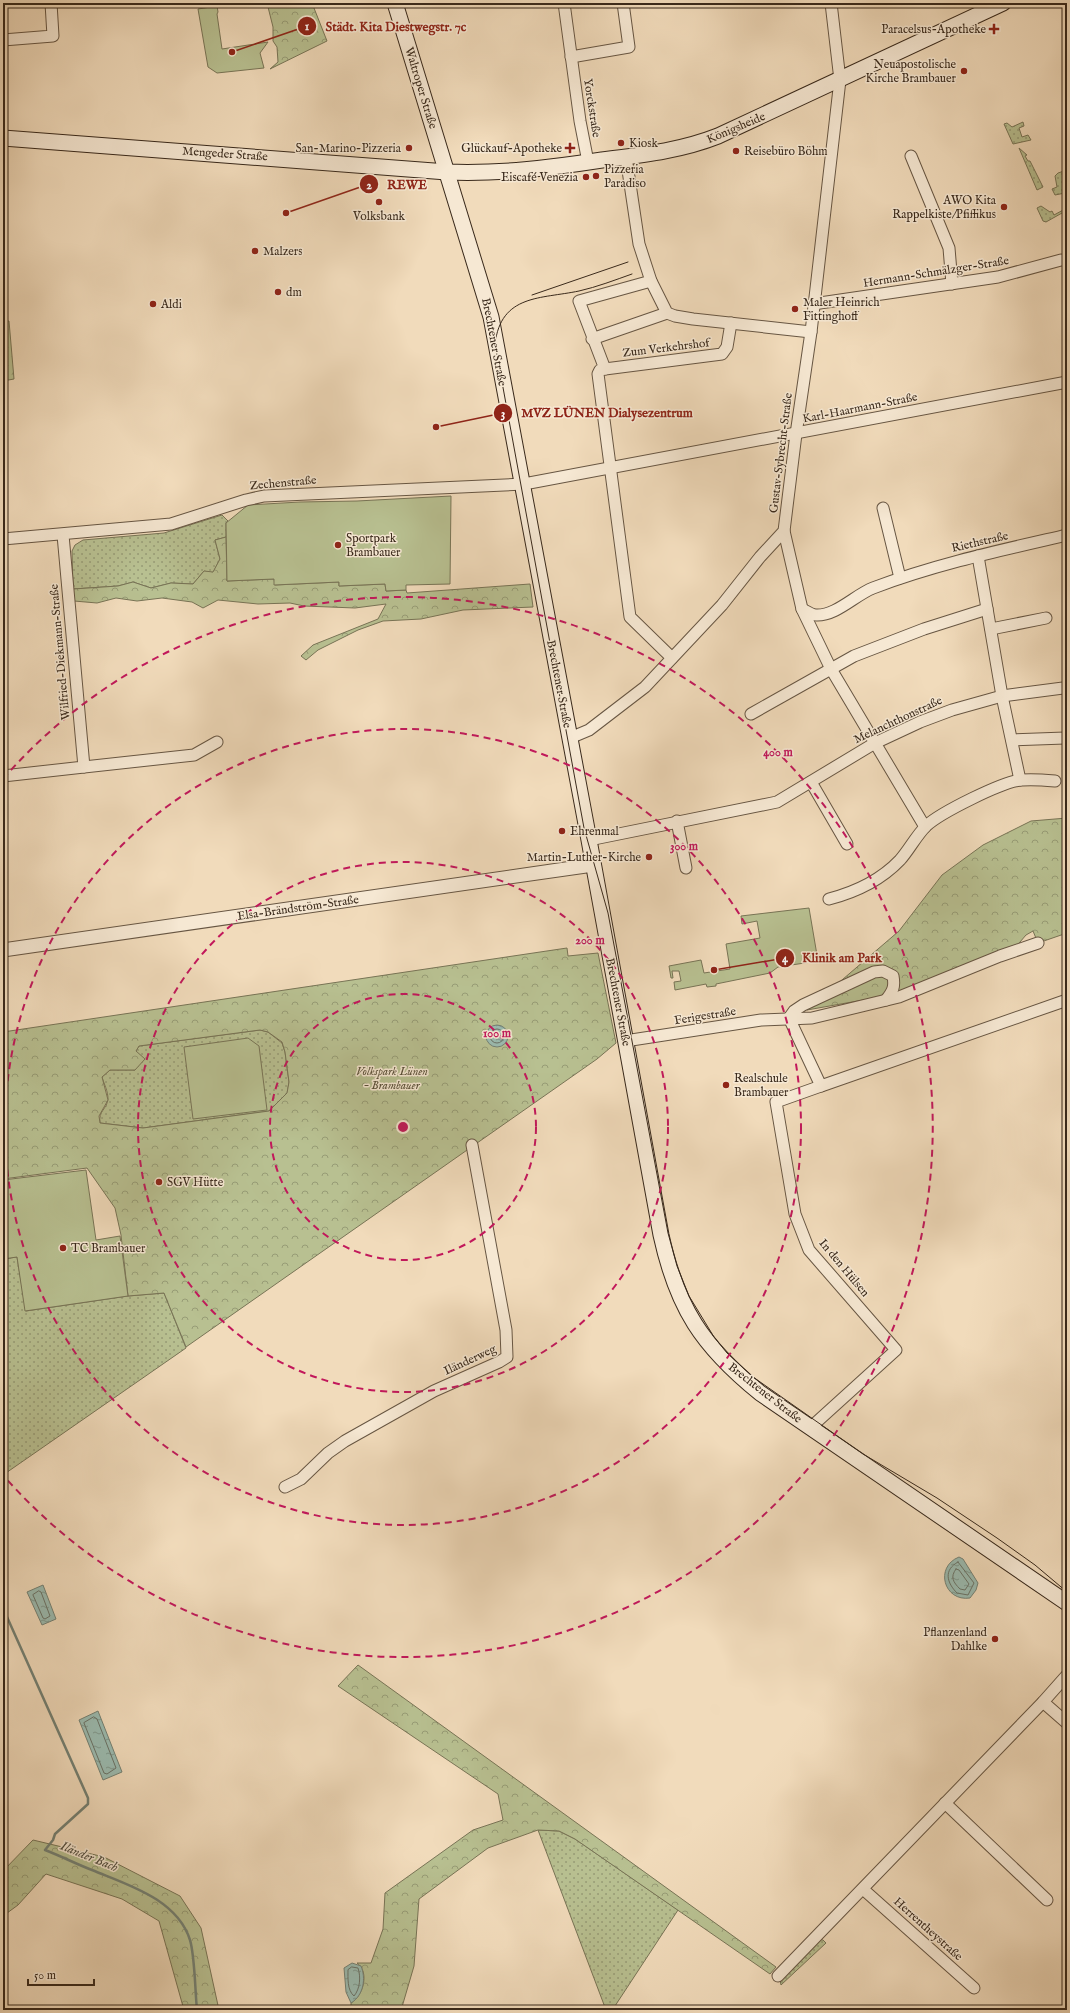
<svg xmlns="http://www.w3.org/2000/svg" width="1070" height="2013" viewBox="0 0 1070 2013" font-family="'IM FELL English',serif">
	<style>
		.grass { fill: url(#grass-dots); stroke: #787456 }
		.forest { fill: url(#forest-crowns); stroke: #787456; fill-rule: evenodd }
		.green { fill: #b8c091; stroke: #787456 }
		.water { fill: url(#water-ripples); stroke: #748174 }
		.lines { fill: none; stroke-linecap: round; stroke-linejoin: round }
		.shore { stroke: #6a7266; stroke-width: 1 }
		.stream { stroke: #748174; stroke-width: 2.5 }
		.minor-casing { stroke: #675643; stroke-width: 13 }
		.tertiary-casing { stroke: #675643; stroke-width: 15 }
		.secondary-casing { stroke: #39291b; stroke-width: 17 }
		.minor { stroke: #f6e8d3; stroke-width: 11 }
		.tertiary { stroke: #f6e8d3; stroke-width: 13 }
		.secondary { stroke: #f6e8d3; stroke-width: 15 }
		.tram { stroke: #39291b; stroke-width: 1 }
		.ring { fill: none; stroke: #c2185b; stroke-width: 2; stroke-dasharray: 7 5 }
		.poi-dot { fill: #8f2418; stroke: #f6e8d3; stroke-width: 1.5 }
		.labels { text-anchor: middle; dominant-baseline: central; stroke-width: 3; stroke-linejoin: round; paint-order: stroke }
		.poi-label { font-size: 12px; fill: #39291b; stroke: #f6e8d3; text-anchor: start }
		.street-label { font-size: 12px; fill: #39291b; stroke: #f6e8d3 }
		.park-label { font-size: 12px; font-style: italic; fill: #594f38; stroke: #f6e8d3 }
		.water-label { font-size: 13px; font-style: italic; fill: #524e40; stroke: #f6e8d3 }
		.centre { fill: #c2185b; stroke: #f6e8d3; stroke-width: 2 }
		.ring-label { font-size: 12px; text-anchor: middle; font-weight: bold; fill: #c2185b; stroke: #f6e8d3; stroke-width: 3; stroke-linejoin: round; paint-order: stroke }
		.leader { fill: none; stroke: #8f2418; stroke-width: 1.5 }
		.callout-dot { fill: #8f2418; stroke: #f6e8d3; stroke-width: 1.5 }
		.mark-label { font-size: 12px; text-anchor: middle; font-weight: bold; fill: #fff }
		.callout-label { font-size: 13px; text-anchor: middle; font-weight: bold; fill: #8f2418; stroke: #f6e8d3; stroke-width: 3; stroke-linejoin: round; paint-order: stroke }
	</style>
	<defs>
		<pattern id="grass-dots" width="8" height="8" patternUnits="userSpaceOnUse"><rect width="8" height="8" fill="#b8c091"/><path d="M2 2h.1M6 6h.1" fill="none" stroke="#979c76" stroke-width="1.8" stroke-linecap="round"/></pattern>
		<pattern id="forest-crowns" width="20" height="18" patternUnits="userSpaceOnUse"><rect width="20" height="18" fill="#b8c091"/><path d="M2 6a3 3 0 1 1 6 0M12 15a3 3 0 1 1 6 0" fill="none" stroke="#979c76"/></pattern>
		<pattern id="water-ripples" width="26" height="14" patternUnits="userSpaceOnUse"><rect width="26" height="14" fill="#9bbbb0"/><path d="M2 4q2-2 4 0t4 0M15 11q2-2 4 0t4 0" fill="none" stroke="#7f988e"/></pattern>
	</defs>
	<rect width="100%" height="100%" fill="#f1dbbb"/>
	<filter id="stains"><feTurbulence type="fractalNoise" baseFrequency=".005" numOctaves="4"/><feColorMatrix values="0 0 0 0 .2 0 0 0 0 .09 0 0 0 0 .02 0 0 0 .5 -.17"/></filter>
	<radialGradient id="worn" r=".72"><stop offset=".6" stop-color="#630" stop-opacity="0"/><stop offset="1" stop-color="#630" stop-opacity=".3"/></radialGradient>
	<g class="grass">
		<polygon points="1023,122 1024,126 1019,128 1022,137 1028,135 1031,140 1013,144 1004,124 1007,123 1012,127"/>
		<polygon points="1019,148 1027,155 1025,156 1028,161 1030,161 1043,187 1037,190"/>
		<polygon points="1067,170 1067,197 1065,193 1055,195 1052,189 1057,187 1055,176 1058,173"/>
		<polygon points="1067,204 1067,208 1062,213 1046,222 1043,221 1037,208 1041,206 1050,212 1052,211 1054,215 1065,209 1063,205"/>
		<polygon points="222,515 228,521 226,523 226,537 215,540 220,559 213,573 204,571 193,584 171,583 151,588 133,582 118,586 73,589 72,551 75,545 83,540 164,533"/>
		<path d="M260,1030l8,2 14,11 3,9 4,30 -2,12 -18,17 -126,17 -43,-5c-2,-12 7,-14 8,-24 0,-8 -4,-15 -6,-22l8,-7h25l1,-19 3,-5z"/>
		<polygon points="17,1257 26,1311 128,1296 164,1293 186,1348 3,1475 3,1259"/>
		<polygon points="538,1830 559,1831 575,1839 678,1910 613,2009 606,2010"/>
		<polygon points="818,1939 823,1940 826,1943 781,1985 780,1980"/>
	</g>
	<g class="forest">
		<polygon points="267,3 312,3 327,41 270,69 278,62 277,47 273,41 273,27"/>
		<polygon points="3,321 9,321 14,379 3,381"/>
		<polygon points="226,537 227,581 274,579 275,585 339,582 339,586 385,584 386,591 406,590 407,593 530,584 533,607 463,610 421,619 383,621 358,630 318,650 306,660 301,656 313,645 378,619 386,604 355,608 304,606 290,603 258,604 218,600 203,608 192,602 162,598 137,601 116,598 97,603 74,601 73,589 118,586 133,582 151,588 171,583 193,584 204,571 213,572 220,559 215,540"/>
		<polygon points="1067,818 1067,933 1038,943 1033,931 1026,935 1014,949 897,994 807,1010 899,931 942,875 983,845 1031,821"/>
		<path d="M567,948l1,8 30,-3 18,90 -19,16 -411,288 -22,-54 -36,3 -7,-61 -6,-27 -28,-40 -84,11v-147zM260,1030l8,2 14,10 3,10 4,30 -2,11 -18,18 -126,17 -43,-5 -1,-7 9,-16 -6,-23 8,-7h25l10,-11 -9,-8 3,-5z"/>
		<path d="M358,1665l418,302 -6,7 -195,-135 -16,-8 -21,-1 -50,18 -69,51 -5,67 -12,41 -3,3h-48v-7c12,-7 19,-31 6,-40h14l12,-34 2,-36 88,-63 30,-10 -5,-26 -160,-108z"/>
		<polygon points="33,1840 104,1857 180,1896 201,1928 219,2010 184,2010 159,1921 122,1899 46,1874 18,1905 3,1916 3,1871"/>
	</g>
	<g class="green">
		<polygon points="217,6 218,12 217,14 222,49 268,42 260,53 264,68 217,73 208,67 198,9"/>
		<polygon points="451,496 450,584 406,585 406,590 386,591 385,584 339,586 339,582 274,585 274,579 227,581 226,523 248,505 300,502 357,501"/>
		<polygon points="809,908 818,961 778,967 770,973 716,984 716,986 707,987 706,984 675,990 674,982 681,981 679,971 672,971 673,978 671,978 669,966 701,960 704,973 730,969 726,944 760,938 757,921 742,924 741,916"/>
		<polygon points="248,1038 259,1046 267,1110 193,1119 184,1047"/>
		<polygon points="86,1170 96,1240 120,1236 128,1296 25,1311 17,1257 3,1259 3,1180"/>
	</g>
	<g class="water">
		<circle cx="497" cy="1036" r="11"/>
		<path d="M959,1557l4,2 15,24 -2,7 -6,8c-26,4 -36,-31 -11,-41z"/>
		<polygon points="43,1585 56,1619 42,1625 27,1592"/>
		<polygon points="98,1711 122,1772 103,1780 79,1720"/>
		<path d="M352,1963l9,3c5,12 3,29 -10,37l-5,-11 -2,-24z"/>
	</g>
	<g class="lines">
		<g class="shore">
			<circle cx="497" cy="1036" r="7"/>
			<path d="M958,1562l16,21 -6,12 -11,-2c-10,-10 -14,-23 1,-31z"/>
			<path d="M956,1569l3,1 10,14 -4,6 -5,-1c-7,-7 -10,-12 -4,-20z"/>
			<polygon points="39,1591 41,1592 50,1616 45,1619 43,1618 33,1595"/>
			<polygon points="94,1717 97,1719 116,1768 107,1774 104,1773 84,1723"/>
			<path d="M352,1967l6,1c3,9 2,21 -4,28 -7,-6 -6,-18 -6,-26z"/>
		</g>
		<path class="stream" d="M3,1608l85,190v6l-33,30 -2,6 -8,10c16,6 31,14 47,20 36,15 85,29 98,70 5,17 5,51 7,70"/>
		<g class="minor-casing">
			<g id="minor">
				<polyline points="564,3 580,121 588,162"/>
				<polyline points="3,40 53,36 51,3"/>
				<polyline points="571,57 629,47 623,3"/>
				<polyline points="911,156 949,248 952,284"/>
				<polyline points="626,157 639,244 651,281 667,313 675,316 693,319 811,332"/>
				<polyline points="651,281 579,301 605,369 600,370 598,374 630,617 672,658"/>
				<polyline points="813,304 998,277 1061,260"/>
				<polyline points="592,339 667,313"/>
				<polyline points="605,369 722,354 727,347 731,323"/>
				<polyline points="883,508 900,578"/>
				<polyline points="784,531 802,609 831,669 925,827"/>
				<polyline points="3,539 171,524 246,500 264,496 524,484 1067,382"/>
				<polyline points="978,556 1002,696 1020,780"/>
				<path d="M802,609c4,2 10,6 14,6 20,1 39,-20 57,-27 63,-24 129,-38 194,-53"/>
				<polyline points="991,629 1046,618"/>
				<polyline points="751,714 854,656 924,629 987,609"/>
				<polyline points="570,738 589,730 645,687 722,605 760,557 784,531 796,434 811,332 840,80 831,3"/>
				<polyline points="1012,740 1065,738"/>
				<polyline points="84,767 194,755 217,742"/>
				<polyline points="3,776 84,767 63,535"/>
				<polyline points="811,782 847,844"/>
				<polyline points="677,821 686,868"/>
				<polyline points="589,840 777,802 875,743 920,722 952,710 1002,696 1063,688"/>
				<path d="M829,899c27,-7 51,-18 71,-39 9,-10 16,-24 26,-34 14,-13 77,-45 96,-46 11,-1 22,0 33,1"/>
				<polyline points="789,1018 821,1086 1067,1000"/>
				<path d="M789,1018l5,-7 9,-6 71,-33 9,-1 10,5c2,11 0,15 -7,24"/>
				<polyline points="625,1041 761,1020 812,1018 899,997 1000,956 1038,943"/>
				<polyline points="810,1428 896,1350 809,1250 795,1214 776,1102 821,1086"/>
				<polyline points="285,1487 301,1479 328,1453 345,1441 434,1391 499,1362 507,1357 506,1330 472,1145"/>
				<polyline points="1043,1702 1067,1723"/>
				<polyline points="945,1803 1047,1900"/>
				<polyline points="864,1890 974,1988"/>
				<polyline points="778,1976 1043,1702 1067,1675"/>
			</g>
		</g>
		<g class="tertiary-casing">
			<polyline id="tertiary" points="3,950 593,865"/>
		</g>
		<g class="secondary-casing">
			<g id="secondary">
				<path d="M395,3l96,314 98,523 72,395c16,73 41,111 99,158l307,210"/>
				<path d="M3,138l444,34c53,2 103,-4 155,-12 39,-5 78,-9 116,-24l285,-133"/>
			</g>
		</g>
		<use href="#minor" class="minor"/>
		<use href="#tertiary" class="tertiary"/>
		<use href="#secondary" class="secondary"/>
		<g class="tram">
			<path d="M632,274c-17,6 -35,13 -53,17 -38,8 -78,3 -84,53l89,484 24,85 60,320 9,33 12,30 25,41 13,16 26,24 110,77 74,44 60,40 38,27 32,27"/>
			<polyline points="532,295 628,262"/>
		</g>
	</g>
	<g class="ring">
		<circle cx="403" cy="1127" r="133"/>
		<circle cx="403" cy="1127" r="265"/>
		<circle cx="403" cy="1127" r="398"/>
		<path d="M3 779A530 530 0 1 1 3 1475"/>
	</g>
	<g class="poi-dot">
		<path d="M992 23h4v4h4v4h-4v4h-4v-4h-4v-4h4z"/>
		<circle cx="964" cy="71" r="4"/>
		<circle cx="621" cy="143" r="4"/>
		<circle cx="409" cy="148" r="4"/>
		<path d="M568 142h4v4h4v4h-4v4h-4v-4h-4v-4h4z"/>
		<circle cx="736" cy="151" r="4"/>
		<circle cx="596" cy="176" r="4"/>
		<circle cx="586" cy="177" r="4"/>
		<circle cx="379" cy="202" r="4"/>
		<circle cx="1004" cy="207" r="4"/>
		<circle cx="255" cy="251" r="4"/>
		<circle cx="278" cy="292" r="4"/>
		<circle cx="153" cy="304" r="4"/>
		<circle cx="795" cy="309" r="4"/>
		<circle cx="338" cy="545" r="4"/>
		<circle cx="562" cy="831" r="4"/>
		<circle cx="649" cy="857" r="4"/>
		<circle cx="726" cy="1085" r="4"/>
		<circle cx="159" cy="1182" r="4"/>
		<circle cx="63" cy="1248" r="4"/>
		<circle cx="995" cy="1639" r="4"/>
	</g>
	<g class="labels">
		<g class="poi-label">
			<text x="986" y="29" text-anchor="end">Paracelsus-Apotheke</text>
			<text x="956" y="64" text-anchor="end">Neuapostolische<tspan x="956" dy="14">Kirche Brambauer</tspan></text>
			<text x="629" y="143">Kiosk</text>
			<text x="401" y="148" text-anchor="end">San-Marino-Pizzeria</text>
			<text x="562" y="148" text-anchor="end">Glückauf-Apotheke</text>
			<text x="744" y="151">Reisebüro Böhm</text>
			<text x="604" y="169">Pizzeria<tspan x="604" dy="14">Paradiso</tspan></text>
			<text x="578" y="177" text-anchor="end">Eiscafé Venezia</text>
			<text x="996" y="200" text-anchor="end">AWO Kita<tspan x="996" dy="14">Rappelkiste/Pfiffikus</tspan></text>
			<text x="379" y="216" text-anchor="middle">Volksbank</text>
			<text x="263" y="251">Malzers</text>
			<text x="286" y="292">dm</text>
			<text x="803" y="302">Maler Heinrich<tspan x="803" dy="14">Fittinghoff</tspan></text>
			<text x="161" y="304">Aldi</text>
			<text x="346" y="538">Sportpark<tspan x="346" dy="14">Brambauer</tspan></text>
			<text x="570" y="831">Ehrenmal</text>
			<text x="641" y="857" text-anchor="end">Martin-Luther-Kirche</text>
			<text x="734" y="1078">Realschule<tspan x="734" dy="14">Brambauer</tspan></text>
			<text x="167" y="1182">SGV Hütte</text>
			<text x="71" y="1248">TC Brambauer</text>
			<text x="987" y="1632" text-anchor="end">Pflanzenland<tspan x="987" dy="14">Dahlke</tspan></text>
		</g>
		<g class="street-label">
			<text transform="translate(421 88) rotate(73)">Waltroper Straße</text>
			<text transform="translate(592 108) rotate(81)">Yorckstraße</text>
			<text transform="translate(736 128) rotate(-23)">Königsheide</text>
			<text transform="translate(225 154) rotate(4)">Mengeder Straße</text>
			<text transform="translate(936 272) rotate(-9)">Hermann-Schmälzger-Straße</text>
			<text transform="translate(494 342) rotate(79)">Brechtener Straße</text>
			<text transform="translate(666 348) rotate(-7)">Zum Verkehrshof</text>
			<text transform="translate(860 408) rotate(-11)">Karl-Haarmann-Straße</text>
			<text transform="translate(781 453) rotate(-83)">Gustav-Sybrecht-Straße</text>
			<text transform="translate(283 483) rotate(-5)">Zechenstraße</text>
			<text transform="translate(980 542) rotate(-13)">Riethstraße</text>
			<text transform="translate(60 652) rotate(-95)">Wilfried-Diekmann-Straße</text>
			<text transform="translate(559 684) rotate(79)">Brechtener Straße</text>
			<text transform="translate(898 720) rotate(-25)">Melanchthonstraße</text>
			<text transform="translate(298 908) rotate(-8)">Elsa-Brändström-Straße</text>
			<text transform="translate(618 1002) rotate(79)">Brechtener Straße</text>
			<text transform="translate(705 1016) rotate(-9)">Ferigestraße</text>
			<text transform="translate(844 1268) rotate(50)">In den Hülsen</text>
			<text transform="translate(470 1360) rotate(-25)">Iländerweg</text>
			<text transform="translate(765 1393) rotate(38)">Brechtener Straße</text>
			<text transform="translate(928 1929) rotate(42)">Herrentheystraße</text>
		</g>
		<g class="park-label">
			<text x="392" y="1071">Volkspark Lünen<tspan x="392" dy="14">– Brambauer</tspan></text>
		</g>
		<g class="water-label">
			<text transform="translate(89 1857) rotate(22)">Iländer Bach</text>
		</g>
	</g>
	<circle cx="403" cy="1127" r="6" class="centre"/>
	<g class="ring-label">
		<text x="778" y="756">400 m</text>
		<text x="684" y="850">300 m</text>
		<text x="590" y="944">200 m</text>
		<text x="497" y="1037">100 m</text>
	</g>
	<path class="leader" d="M232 52L307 26M286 213L369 184M436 427L503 413M714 970L785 958"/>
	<g class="callout-dot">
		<circle cx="232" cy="52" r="4"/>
		<circle cx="286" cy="213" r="4"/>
		<circle cx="436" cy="427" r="4"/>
		<circle cx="714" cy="970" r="4"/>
		<circle cx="307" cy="26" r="10"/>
		<circle cx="369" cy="184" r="10"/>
		<circle cx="503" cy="413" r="10"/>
		<circle cx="785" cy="958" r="10"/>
	</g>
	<g class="mark-label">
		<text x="307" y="30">1</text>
		<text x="369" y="189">2</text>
		<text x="503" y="417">3</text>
		<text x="785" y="962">4</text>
	</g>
	<g class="callout-label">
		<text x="396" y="31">Städt. Kita Diestwegstr. 7c</text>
		<text x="407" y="189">REWE</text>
		<text x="607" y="417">MVZ LÜNEN Dialysezentrum</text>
		<text x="842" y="962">Klinik am Park</text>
	</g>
	<rect width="1070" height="2013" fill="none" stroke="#f1dbbb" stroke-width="16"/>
	<rect x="4" y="4" width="1062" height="2005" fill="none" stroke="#39291b" stroke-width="2"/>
	<rect x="8" y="8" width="1054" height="1997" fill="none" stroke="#39291b"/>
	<path d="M28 1979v6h66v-6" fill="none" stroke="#39291b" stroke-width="2"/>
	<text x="34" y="1979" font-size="12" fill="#39291b" stroke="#f6e8d3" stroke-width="3" paint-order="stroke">50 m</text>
	<rect width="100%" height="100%" filter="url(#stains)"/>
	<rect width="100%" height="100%" fill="url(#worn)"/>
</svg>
